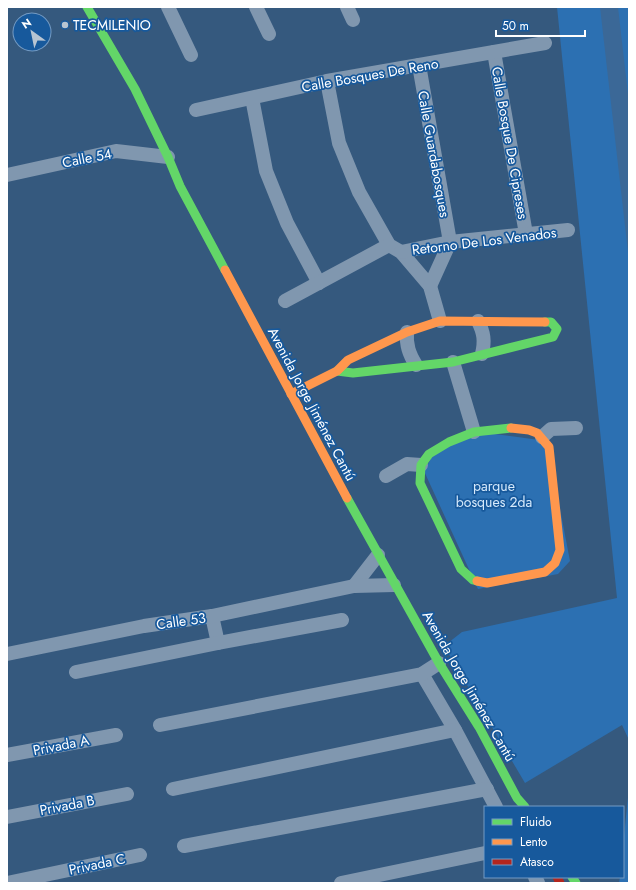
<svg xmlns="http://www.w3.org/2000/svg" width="636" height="890" viewBox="0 0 636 890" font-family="Jost,sans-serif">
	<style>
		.green { fill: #2c70b2 }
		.water { fill: #3b6897 }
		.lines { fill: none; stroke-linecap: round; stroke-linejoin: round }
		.street { stroke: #8097af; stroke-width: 14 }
		.fast { stroke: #63d668; stroke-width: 9 }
		.slow { stroke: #ff974d; stroke-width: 9 }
		.jam { stroke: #b3261e; stroke-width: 9 }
		.poi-dot { fill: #b8c5d2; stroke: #17599c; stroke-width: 1.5 }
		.labels { text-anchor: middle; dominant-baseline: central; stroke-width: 3.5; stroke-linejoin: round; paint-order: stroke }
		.poi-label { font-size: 14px; fill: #fff; stroke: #17599c; text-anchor: start }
		.street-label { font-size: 14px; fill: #fff; stroke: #17599c }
		.park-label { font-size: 14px; fill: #d6eafc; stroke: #17599c }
	</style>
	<rect width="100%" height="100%" fill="#35597e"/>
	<g class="green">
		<polygon points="557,7 629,7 629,740 622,725 525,783 444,646 462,632 617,598"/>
		<polygon points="479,432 547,441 570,561 558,574 478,589 424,471 434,453"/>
		<polygon points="629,788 629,883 619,883 620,877 623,877 623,845"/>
	</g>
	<polygon class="water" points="600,7 618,7 629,103 629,261"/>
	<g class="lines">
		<g class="street">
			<polyline points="168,7 191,55"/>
			<polyline points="256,7 269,34"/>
			<polyline points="347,7 353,20"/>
			<polyline points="494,52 526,234"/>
			<polyline points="419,65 450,242"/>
			<polyline points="327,81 339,143 359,192 389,245 401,252 430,286 440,321"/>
			<polyline points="252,98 266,171 287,223 319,283"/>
			<polyline points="196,110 327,81 545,43"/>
			<polyline points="7,175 116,151 168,157"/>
			<polyline points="401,252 450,242 568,230"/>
			<polyline points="430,286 450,242"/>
			<polyline points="285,301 389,245"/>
			<path d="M478,321c6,12 7,20 4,33"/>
			<path d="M407,332c-1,13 2,22 9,33"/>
			<polyline points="453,362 474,432"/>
			<polyline points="542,437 551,429 576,428"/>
			<polyline points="386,476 407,464 421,465"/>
			<polyline points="354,586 378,555"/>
			<polyline points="212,616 218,643"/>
			<polyline points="7,654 144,626 212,616 354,586 394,585"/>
			<polyline points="76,672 218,643 342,620"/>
			<polyline points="422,674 455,730 496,807"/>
			<polyline points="160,725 422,674 439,663"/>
			<polyline points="7,755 116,735"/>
			<polyline points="173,789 455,730"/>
			<polyline points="7,817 127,794"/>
			<polyline points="184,846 487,789"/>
			<polyline points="535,877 538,883"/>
			<polyline points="7,883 140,855"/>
			<polyline points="341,883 485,853"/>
		</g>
		<g class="fast">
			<polyline points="87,7 135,89 168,157 180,186 225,270"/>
			<polyline points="337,371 353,373 453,362 553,337 557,329 551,322 545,322"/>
			<polyline points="347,498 439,663 479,727 517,798 525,807"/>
			<polyline points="477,581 473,580 461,569 420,483 421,465 429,454 449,442 474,432 511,428"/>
			<polyline points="572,877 576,883"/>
		</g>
		<g class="slow">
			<polyline points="225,270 347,498"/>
			<polyline points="291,394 337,371 348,360 407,332 440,321 545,322"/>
			<polyline points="477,581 487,583 545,572 555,563 560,550 549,447 537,433 529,430 511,428"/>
		</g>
		<polyline class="jam" points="557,877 560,883"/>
	</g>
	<circle class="poi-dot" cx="65" cy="25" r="4"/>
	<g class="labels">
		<g class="poi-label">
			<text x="73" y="25">TECMILENIO</text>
		</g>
		<g class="street-label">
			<text transform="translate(370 75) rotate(-10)">Calle Bosques De Reno</text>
			<text transform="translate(510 143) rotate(80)">Calle Bosque De Cipreses</text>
			<text transform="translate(434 154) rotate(80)">Calle Guardabosques</text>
			<text transform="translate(87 158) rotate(-11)">Calle 54</text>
			<text transform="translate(484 241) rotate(-7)">Retorno De Los Venados</text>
			<text transform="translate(312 404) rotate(62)">Avenida Jorge Jiménez Cantú</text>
			<text transform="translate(181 621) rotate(-8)">Calle 53</text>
			<text transform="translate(469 686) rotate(60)">Avenida Jorge Jiménez Cantú</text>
			<text transform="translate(61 745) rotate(-11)">Privada A</text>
			<text transform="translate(67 805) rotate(-11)">Privada B</text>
			<text transform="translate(97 864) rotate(-12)">Privada C</text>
		</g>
		<g class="park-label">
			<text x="494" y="486">parque<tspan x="494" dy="16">bosques 2da</tspan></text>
		</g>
	</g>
	<rect width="636" height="890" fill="none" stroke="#ffffff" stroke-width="16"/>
	<rect x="484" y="806" width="140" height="72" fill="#17599c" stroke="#749bc4"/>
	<rect x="492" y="819" width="20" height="6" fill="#63d668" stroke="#749bc4"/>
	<text x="520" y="826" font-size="12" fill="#ffffff">Fluido</text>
	<rect x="492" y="839" width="20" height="6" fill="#ff974d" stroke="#749bc4"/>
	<text x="520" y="846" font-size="12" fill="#ffffff">Lento</text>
	<rect x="492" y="859" width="20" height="6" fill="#b3261e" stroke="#749bc4"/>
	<text x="520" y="866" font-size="12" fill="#ffffff">Atasco</text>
	<g transform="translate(32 32) rotate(327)"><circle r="19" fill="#17599c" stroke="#749bc4"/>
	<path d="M0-3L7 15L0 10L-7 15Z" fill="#b8c5d2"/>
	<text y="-6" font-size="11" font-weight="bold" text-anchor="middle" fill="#ffffff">N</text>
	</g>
	<path d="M496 30v6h89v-6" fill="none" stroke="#ffffff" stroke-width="2"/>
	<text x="502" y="30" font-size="12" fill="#ffffff" stroke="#17599c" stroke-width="3" paint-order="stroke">50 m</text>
</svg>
